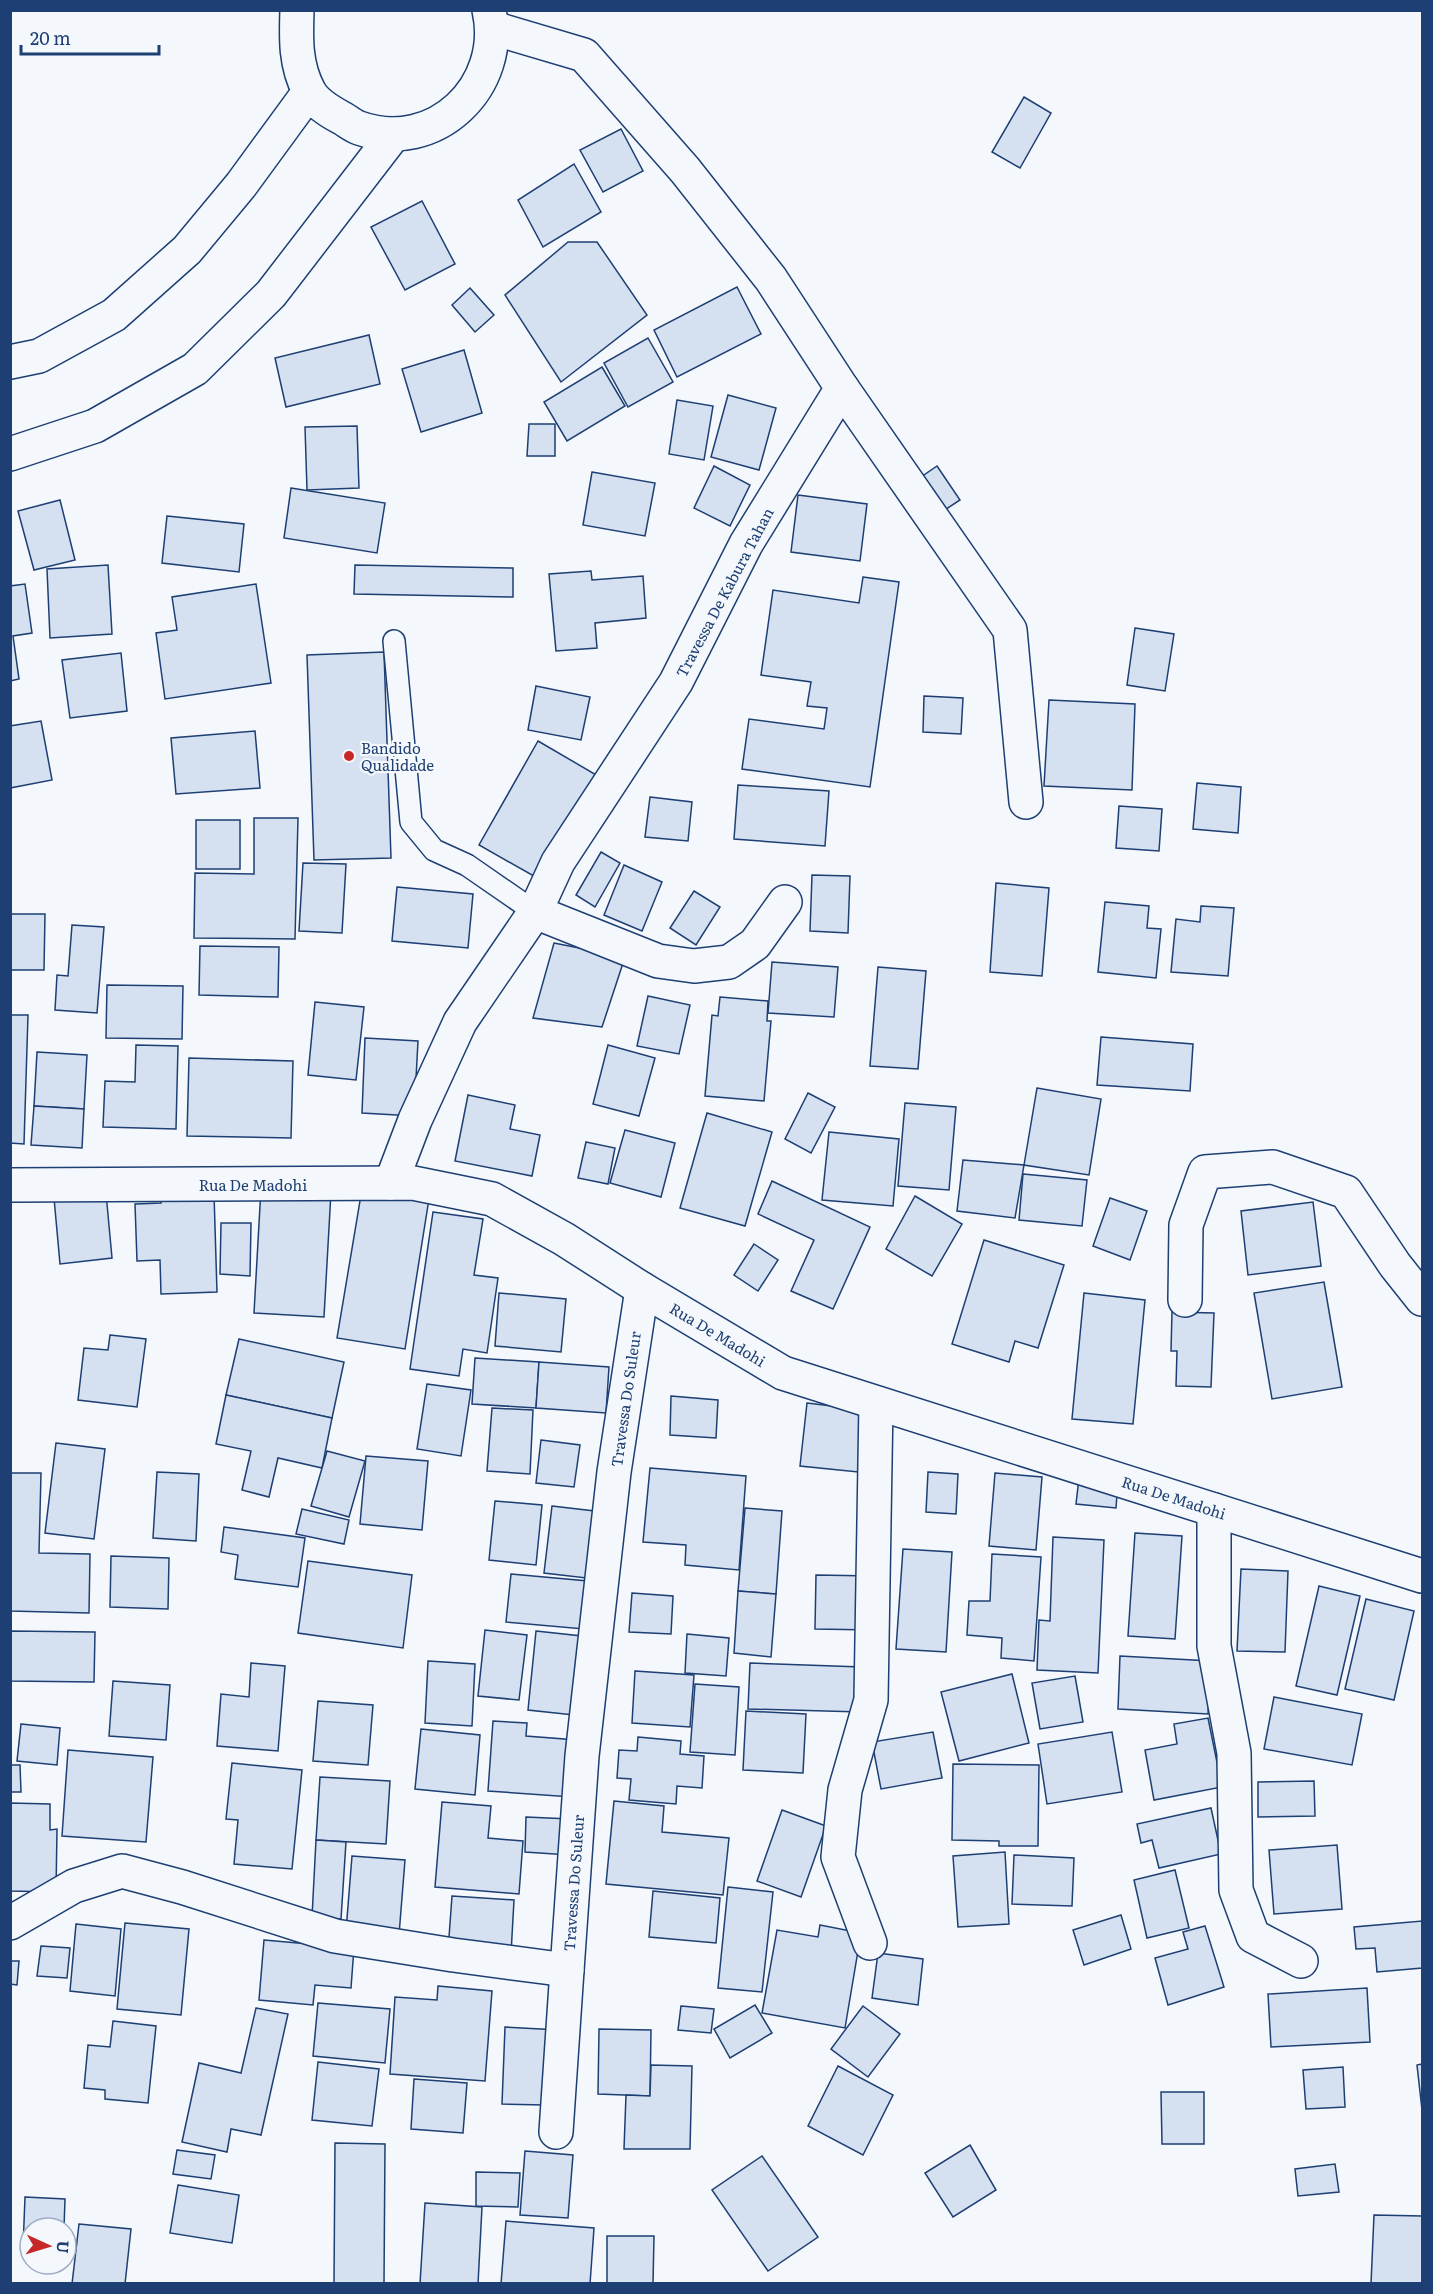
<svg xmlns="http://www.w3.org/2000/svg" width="1433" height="2294" viewBox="0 0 1433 2294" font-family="Literata,serif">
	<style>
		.building { fill: #d5e0f0; stroke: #1d3f73; stroke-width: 1.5 }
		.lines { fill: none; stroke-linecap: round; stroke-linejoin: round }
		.service-casing { stroke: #1d3f73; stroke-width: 24 }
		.minor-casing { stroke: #1d3f73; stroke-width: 36 }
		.tertiary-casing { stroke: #1d3f73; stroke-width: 36 }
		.service { stroke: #f4f7fb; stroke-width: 21 }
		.minor { stroke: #f4f7fb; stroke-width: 33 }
		.tertiary { stroke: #f4f7fb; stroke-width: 33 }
		.poi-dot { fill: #c62828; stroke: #f4f7fb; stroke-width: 2 }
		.labels { text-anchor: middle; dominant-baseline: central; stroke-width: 4.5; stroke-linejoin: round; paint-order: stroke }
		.street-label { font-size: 15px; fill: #1d3f73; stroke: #f4f7fb }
		.poi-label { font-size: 15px; fill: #1d3f73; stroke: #f4f7fb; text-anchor: start }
	</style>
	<rect width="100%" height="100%" fill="#f4f7fb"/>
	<g class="building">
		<polygon points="1024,97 1051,113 1020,168 992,152"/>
		<polygon points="621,129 643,171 603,192 580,150"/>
		<polygon points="574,164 601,212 543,247 518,200"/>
		<polygon points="422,201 455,264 405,290 371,227"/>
		<polygon points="568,242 597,242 647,315 561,382 505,295"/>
		<polygon points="737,287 761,334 677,377 654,330"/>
		<polygon points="470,288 494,315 475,332 452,305"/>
		<polygon points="369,335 380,384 286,407 275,358"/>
		<polygon points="648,338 673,382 628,407 604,363"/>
		<polygon points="464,350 482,413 421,432 402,369"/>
		<polygon points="602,367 625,406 567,441 544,402"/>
		<polygon points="728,395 776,408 759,470 711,457"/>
		<polygon points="677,400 713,406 704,460 669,454"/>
		<polygon points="529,424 555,424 555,456 527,456"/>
		<polygon points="357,426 359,488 307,490 305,427"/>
		<polygon points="714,466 750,485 730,526 694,508"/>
		<polygon points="937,466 960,500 934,517 911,484"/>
		<polygon points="592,472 655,483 645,536 583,525"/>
		<polygon points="291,488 385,503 377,553 284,538"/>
		<polygon points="798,495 867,504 860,561 791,552"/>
		<polygon points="60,500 75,560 34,570 18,511"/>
		<polygon points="167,516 244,524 239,572 162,563"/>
		<polygon points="108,565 112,634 50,638 47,569"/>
		<polygon points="355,565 513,568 513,597 354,594"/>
		<polygon points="591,571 592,580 643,576 646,618 595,623 597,648 556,651 549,574"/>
		<polygon points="863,577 899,582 870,787 742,769 749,719 824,729 827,708 807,706 811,682 761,675 773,590 859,603"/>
		<polygon points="25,584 32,633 13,636 19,679 10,681 10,586"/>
		<polygon points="256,584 271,683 165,699 156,633 177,630 172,597"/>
		<polygon points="1135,628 1174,634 1165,691 1127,685"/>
		<polygon points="384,652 391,858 314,860 307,655"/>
		<polygon points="121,653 127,711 70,718 62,660"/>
		<polygon points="536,686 590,697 581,740 528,730"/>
		<polygon points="924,696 963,698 961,734 923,732"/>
		<polygon points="1049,700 1135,704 1132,790 1044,786"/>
		<polygon points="41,721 52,780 10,788 10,726"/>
		<polygon points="255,731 260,788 176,794 171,738"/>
		<polygon points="538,741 598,776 539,879 479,845"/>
		<polygon points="1197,783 1241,787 1238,833 1193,829"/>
		<polygon points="738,785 829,791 825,846 734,839"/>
		<polygon points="650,797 692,802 688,841 645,837"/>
		<polygon points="1119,806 1162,809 1159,851 1116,848"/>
		<polygon points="254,818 298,818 295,939 194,938 195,873 254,874"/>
		<rect x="196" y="820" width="44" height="49"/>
		<polygon points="601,852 620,863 595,907 576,895"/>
		<polygon points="303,863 346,864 342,933 299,931"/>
		<polygon points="624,865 662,882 642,931 604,915"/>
		<polygon points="812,875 850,876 848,933 810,931"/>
		<polygon points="996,883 1049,888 1042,976 990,972"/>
		<polygon points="397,887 473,894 468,948 392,941"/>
		<polygon points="694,891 720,907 696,945 670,928"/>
		<polygon points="1105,902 1149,906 1147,928 1161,929 1156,978 1098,972"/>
		<polygon points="1201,906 1234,908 1228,976 1171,972 1176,919 1200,922"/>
		<polygon points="10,914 45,914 44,970 10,970"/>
		<polygon points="72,925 104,927 97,1013 55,1010 57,975 68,976"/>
		<polygon points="554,943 625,957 602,1027 533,1018"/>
		<polygon points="200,946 279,947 278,997 199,995"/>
		<polygon points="772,962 838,967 834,1017 768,1013"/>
		<polygon points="878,967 926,971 918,1069 870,1066"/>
		<polygon points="107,985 183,986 182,1039 106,1038"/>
		<polygon points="648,996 690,1005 679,1054 637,1046"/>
		<polygon points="720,997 768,1001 767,1021 771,1021 764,1101 705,1096 712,1015 718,1016"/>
		<polygon points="315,1002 364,1007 356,1080 308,1075"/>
		<polygon points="10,1015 28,1015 24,1144 10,1143"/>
		<polygon points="1101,1037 1193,1044 1190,1091 1097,1085"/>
		<polygon points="365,1038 418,1041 414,1116 362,1113"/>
		<polygon points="136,1045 178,1046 176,1129 103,1127 105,1081 135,1082"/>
		<polygon points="608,1045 655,1058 639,1116 593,1104"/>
		<polygon points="37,1052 87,1055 84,1109 34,1106"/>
		<polygon points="189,1058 293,1061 291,1138 187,1136"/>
		<polygon points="1037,1088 1101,1099 1089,1175 1024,1165"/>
		<polygon points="808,1093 835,1107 811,1153 785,1139"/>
		<polygon points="468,1095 515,1105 510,1129 540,1135 532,1176 455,1161"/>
		<polygon points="905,1103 956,1107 949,1190 898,1186"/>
		<polygon points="34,1106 84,1109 82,1148 31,1145"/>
		<polygon points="707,1113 772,1132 745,1226 680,1208"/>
		<polygon points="625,1130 675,1143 661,1197 610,1183"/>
		<polygon points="829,1132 899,1139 893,1206 822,1200"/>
		<polygon points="586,1142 615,1148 608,1184 578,1178"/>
		<polygon points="963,1160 1024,1165 1015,1218 957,1211"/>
		<polygon points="1023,1174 1087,1180 1082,1226 1019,1220"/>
		<polygon points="772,1181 870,1227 833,1309 791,1291 814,1240 758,1214"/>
		<polygon points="261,1188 331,1192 324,1317 254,1313"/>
		<polygon points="362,1189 429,1199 405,1349 337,1338"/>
		<polygon points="106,1193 112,1258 60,1264 54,1198"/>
		<polygon points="214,1194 217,1292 161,1294 160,1260 137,1261 135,1204 161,1203 160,1195"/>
		<polygon points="915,1196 962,1224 932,1276 886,1249"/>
		<polygon points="1110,1198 1147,1211 1130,1260 1093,1246"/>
		<polygon points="1313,1202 1321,1266 1248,1275 1241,1211"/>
		<polygon points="433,1212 483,1219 474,1275 498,1278 487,1353 463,1349 459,1376 410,1369"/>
		<polygon points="221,1223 251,1223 250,1276 220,1274"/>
		<polygon points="984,1240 1064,1265 1038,1348 1015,1341 1009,1362 952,1344"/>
		<polygon points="754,1244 778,1260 758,1291 734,1275"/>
		<polygon points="1324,1282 1342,1387 1272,1399 1254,1293"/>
		<polygon points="499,1293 566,1299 561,1352 495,1346"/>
		<polygon points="1084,1293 1145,1300 1133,1424 1072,1419"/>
		<polygon points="1172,1312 1214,1313 1211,1387 1176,1386 1177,1351 1171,1351"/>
		<polygon points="110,1335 146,1339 137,1407 78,1400 84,1348 108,1350"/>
		<polygon points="239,1339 344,1362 332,1418 226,1395"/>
		<polygon points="475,1358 539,1362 536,1408 472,1404"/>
		<polygon points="539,1362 609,1367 606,1413 536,1408"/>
		<polygon points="427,1384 471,1390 461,1456 417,1449"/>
		<polygon points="226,1395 332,1418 322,1468 278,1458 269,1497 242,1490 251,1451 216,1444"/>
		<polygon points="671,1396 718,1400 716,1438 670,1435"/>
		<polygon points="807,1403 874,1411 868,1473 800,1466"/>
		<polygon points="492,1408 533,1410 530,1474 487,1471"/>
		<polygon points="541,1440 580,1445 574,1487 536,1483"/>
		<polygon points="56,1443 105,1449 94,1539 45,1533"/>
		<polygon points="327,1451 365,1461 349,1517 311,1506"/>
		<polygon points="366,1456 428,1461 422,1530 360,1524"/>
		<polygon points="650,1468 746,1476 739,1570 685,1565 686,1545 643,1542"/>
		<polygon points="157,1472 199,1474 196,1541 153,1538"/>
		<polygon points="928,1472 958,1474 956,1514 926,1512"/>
		<polygon points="10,1473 41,1473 39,1553 90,1554 89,1613 10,1611"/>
		<polygon points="995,1473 1042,1477 1036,1550 989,1546"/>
		<polygon points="1079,1478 1118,1482 1116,1508 1076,1504"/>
		<polygon points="495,1501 542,1505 536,1565 489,1560"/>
		<polygon points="552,1506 603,1512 595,1579 544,1573"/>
		<polygon points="745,1508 782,1511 776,1594 738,1591"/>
		<polygon points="302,1509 349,1520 344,1544 296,1534"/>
		<polygon points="224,1527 305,1538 298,1587 235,1579 238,1555 221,1552"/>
		<polygon points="1135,1533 1182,1536 1175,1639 1128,1636"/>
		<polygon points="1053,1537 1104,1540 1098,1673 1037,1670 1039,1620 1050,1621"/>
		<polygon points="903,1549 952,1552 946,1652 896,1649"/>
		<polygon points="992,1554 1041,1557 1034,1661 1001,1658 1002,1638 967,1635 969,1601 990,1601"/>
		<polygon points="111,1556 169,1558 168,1609 110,1607"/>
		<polygon points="308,1561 412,1575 403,1648 298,1633"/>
		<polygon points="1241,1569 1288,1571 1285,1652 1237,1651"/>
		<polygon points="511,1574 588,1581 584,1629 506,1622"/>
		<polygon points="816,1575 873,1576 872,1630 815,1629"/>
		<polygon points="1319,1586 1360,1596 1337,1695 1296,1686"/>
		<polygon points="738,1591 776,1594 771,1657 734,1653"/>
		<polygon points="632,1593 673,1596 671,1634 629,1632"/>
		<polygon points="1366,1599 1414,1611 1394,1700 1345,1689"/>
		<polygon points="485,1630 527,1635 519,1700 478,1696"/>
		<polygon points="10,1631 95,1632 94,1682 10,1681"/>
		<polygon points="536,1631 591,1637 583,1716 528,1710"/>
		<polygon points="687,1634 729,1638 726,1676 685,1673"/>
		<polygon points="1120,1656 1211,1661 1208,1714 1118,1709"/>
		<polygon points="428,1661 475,1664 472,1726 425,1723"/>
		<polygon points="251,1663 285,1666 278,1751 217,1746 221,1694 249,1697"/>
		<polygon points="750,1663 862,1667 861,1712 748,1709"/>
		<polygon points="635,1671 694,1675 690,1727 632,1723"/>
		<polygon points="1012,1674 1029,1743 959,1761 941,1692"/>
		<polygon points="1075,1676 1083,1722 1040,1729 1032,1683"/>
		<polygon points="113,1681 170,1685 166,1740 109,1736"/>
		<polygon points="695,1684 739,1687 735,1755 690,1752"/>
		<polygon points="1274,1697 1362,1714 1352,1765 1264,1749"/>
		<polygon points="318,1701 373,1705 368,1765 313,1761"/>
		<polygon points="746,1711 806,1714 803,1773 743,1770"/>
		<polygon points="1208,1718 1222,1787 1154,1800 1145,1750 1177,1744 1174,1724"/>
		<polygon points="493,1721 527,1723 526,1736 577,1740 572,1797 488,1791"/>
		<polygon points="21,1724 60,1728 57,1765 17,1761"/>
		<polygon points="421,1729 480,1735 475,1795 415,1789"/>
		<polygon points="933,1732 942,1778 881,1789 872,1742"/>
		<polygon points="1112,1732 1122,1792 1047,1804 1038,1744"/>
		<polygon points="638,1737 681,1741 680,1754 704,1756 702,1788 677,1786 676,1804 629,1800 631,1779 617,1778 619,1750 637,1751"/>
		<polygon points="68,1750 153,1757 146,1842 62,1836"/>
		<polygon points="232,1763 302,1770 292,1869 234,1864 238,1820 226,1819"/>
		<polygon points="953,1764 1039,1765 1038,1846 999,1846 999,1841 952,1840"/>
		<polygon points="10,1765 20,1765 21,1792 10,1792"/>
		<polygon points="320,1777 390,1781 386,1844 316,1840"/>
		<polygon points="1314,1781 1315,1816 1258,1817 1258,1782"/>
		<polygon points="614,1801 664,1806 662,1832 729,1838 723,1895 606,1884"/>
		<polygon points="442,1802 491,1806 488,1838 523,1841 519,1894 435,1887"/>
		<polygon points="10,1803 50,1804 50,1830 57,1829 56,1892 10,1891"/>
		<polygon points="1211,1808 1221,1854 1159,1868 1152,1840 1141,1843 1137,1824"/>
		<polygon points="782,1810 826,1826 801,1897 757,1881"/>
		<polygon points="526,1817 570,1819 569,1855 525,1852"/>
		<polygon points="316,1840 346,1842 341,1919 312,1917"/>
		<polygon points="1337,1845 1342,1909 1274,1914 1269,1850"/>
		<polygon points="1005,1852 1009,1924 958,1927 953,1856"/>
		<polygon points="1014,1855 1074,1858 1072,1906 1012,1904"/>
		<polygon points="352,1856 405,1860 399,1935 346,1931"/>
		<polygon points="1175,1870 1189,1928 1147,1938 1134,1880"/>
		<polygon points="728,1887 773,1892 762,1992 718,1988"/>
		<polygon points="653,1891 720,1898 716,1943 649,1937"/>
		<polygon points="452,1896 514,1900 511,1954 448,1951"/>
		<polygon points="1121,1915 1131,1949 1084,1965 1073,1930"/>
		<polygon points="1422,1921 1422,1968 1377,1972 1375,1948 1356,1949 1354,1927"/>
		<polygon points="125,1923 189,1929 181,2015 117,2009"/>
		<polygon points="76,1924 121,1929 115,1996 70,1991"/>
		<polygon points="820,1925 861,1933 845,2028 762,2013 777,1930 818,1937"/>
		<polygon points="1205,1926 1224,1987 1168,2005 1155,1958 1188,1949 1183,1932"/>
		<polygon points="264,1940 354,1948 351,1988 315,1985 313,2005 259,2000"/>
		<polygon points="41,1946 70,1948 67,1978 37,1976"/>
		<polygon points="878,1953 923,1959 918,2005 872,1998"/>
		<polygon points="10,1961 19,1961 17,1985 10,1984"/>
		<polygon points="438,1986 492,1991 485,2081 390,2074 395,1997 437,2000"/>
		<polygon points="1367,1988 1370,2042 1271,2047 1268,1994"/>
		<polygon points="318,2003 390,2009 385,2063 313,2056"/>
		<polygon points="755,2005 772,2033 730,2058 714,2029"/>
		<polygon points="681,2006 714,2009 711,2033 678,2030"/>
		<polygon points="863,2006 900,2034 868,2077 831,2049"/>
		<polygon points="256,2008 288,2014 261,2135 231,2129 227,2152 182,2142 199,2063 241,2073"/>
		<polygon points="113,2021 156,2026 148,2103 105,2099 105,2090 84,2088 88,2045 110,2047"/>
		<polygon points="505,2027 559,2030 545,2105 502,2104"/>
		<polygon points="599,2029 651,2030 650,2096 598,2094"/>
		<polygon points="318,2062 379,2069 372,2126 312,2120"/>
		<polygon points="1422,2064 1422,2110 1417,2065"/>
		<polygon points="651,2065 692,2066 690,2149 624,2149 626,2095 650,2096"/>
		<polygon points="838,2066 893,2095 863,2155 808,2126"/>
		<polygon points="1343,2067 1345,2107 1306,2109 1303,2070"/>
		<polygon points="414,2079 467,2083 463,2133 411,2129"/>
		<polygon points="1161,2092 1204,2092 1204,2144 1162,2144"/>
		<polygon points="335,2143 385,2144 384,2284 334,2284"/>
		<polygon points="970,2145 996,2190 953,2217 925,2173"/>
		<polygon points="177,2150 215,2155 211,2179 173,2174"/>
		<polygon points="525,2151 573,2155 568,2218 520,2215"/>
		<polygon points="762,2156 818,2237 768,2271 712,2190"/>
		<polygon points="1335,2164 1339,2192 1298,2196 1295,2169"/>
		<polygon points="476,2172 520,2173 518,2207 476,2206"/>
		<polygon points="178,2185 239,2195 232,2243 170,2233"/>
		<polygon points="25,2197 65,2199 64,2228 30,2228 30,2248 23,2248"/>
		<polygon points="425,2203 482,2207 478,2284 420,2284"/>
		<polygon points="1374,2215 1422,2216 1422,2284 1371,2284"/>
		<polygon points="506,2221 594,2228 590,2284 501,2284"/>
		<polygon points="79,2224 131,2229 125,2284 72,2284"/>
		<polygon points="607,2236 654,2236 653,2284 607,2284"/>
	</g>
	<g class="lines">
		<g class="service-casing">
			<polyline id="service" points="394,641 411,822 434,850 467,865 535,912"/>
		</g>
		<g class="minor-casing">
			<g id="minor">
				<polyline points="842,388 1010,630 1026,802"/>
				<polyline points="535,912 658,961 694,966 729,962 755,944 785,902"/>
				<polyline points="391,1183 415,1120 460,1022 535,912 558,862 676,682 746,544 842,388 771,279 685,170 584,55 493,28"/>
				<polyline points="10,1185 413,1183 492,1199 564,1239 642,1289 783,1373 1422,1576"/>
				<polyline points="1185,1300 1186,1225 1205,1172 1273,1167 1346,1192 1395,1265 1422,1299"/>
				<polyline points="1214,1510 1214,1646 1234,1753 1236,1890 1253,1936 1301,1961"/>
				<polyline points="10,1923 74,1886 122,1871 182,1887 335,1936 453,1955 567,1970 582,1756 614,1472 642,1289"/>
				<polyline points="870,1943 838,1857 845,1790 871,1700 876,1403"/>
				<polyline points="556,2132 567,1970"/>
			</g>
		</g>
		<g class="tertiary-casing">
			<g id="tertiary">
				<path d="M297,10c-1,28 -2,55 12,81 5,10 20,20 31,26 6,3 13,9 19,11 76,27 147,-42 130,-118"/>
				<polyline points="10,362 39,356 114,315 187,250 241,185 309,92"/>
				<polyline points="10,454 95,426 195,369 271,294 394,134"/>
			</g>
		</g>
		<use href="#service" class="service"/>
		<use href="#minor" class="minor"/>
		<use href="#tertiary" class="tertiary"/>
	</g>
	<circle class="poi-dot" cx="349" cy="756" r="6"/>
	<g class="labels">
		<g class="street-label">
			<text transform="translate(724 592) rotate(-62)">Travessa De Kabura Tahan</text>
			<text x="253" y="1184">Rua De Madohi</text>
			<text transform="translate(718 1334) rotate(31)">Rua De Madohi</text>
			<text transform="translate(625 1399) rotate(-82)">Travessa Do Suleur</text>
			<text transform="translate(1174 1497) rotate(18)">Rua De Madohi</text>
			<text transform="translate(573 1883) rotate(-86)">Travessa Do Suleur</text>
		</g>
		<g class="poi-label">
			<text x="361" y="747">Bandido<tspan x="361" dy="17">Qualidade</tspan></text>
		</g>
	</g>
	<rect width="1433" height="2294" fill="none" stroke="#1d3f73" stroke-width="24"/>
	<g transform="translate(48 2246) rotate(94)"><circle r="28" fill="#f4f7fb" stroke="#9eadc5" stroke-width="1.5"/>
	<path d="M0-4.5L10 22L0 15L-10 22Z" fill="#c62828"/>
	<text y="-9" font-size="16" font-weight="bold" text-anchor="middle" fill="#1d3f73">U</text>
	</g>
	<path d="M21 45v9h138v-9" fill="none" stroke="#1d3f73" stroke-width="3"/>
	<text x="30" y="45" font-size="18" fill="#1d3f73" stroke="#f4f7fb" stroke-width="4.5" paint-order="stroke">20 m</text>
</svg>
